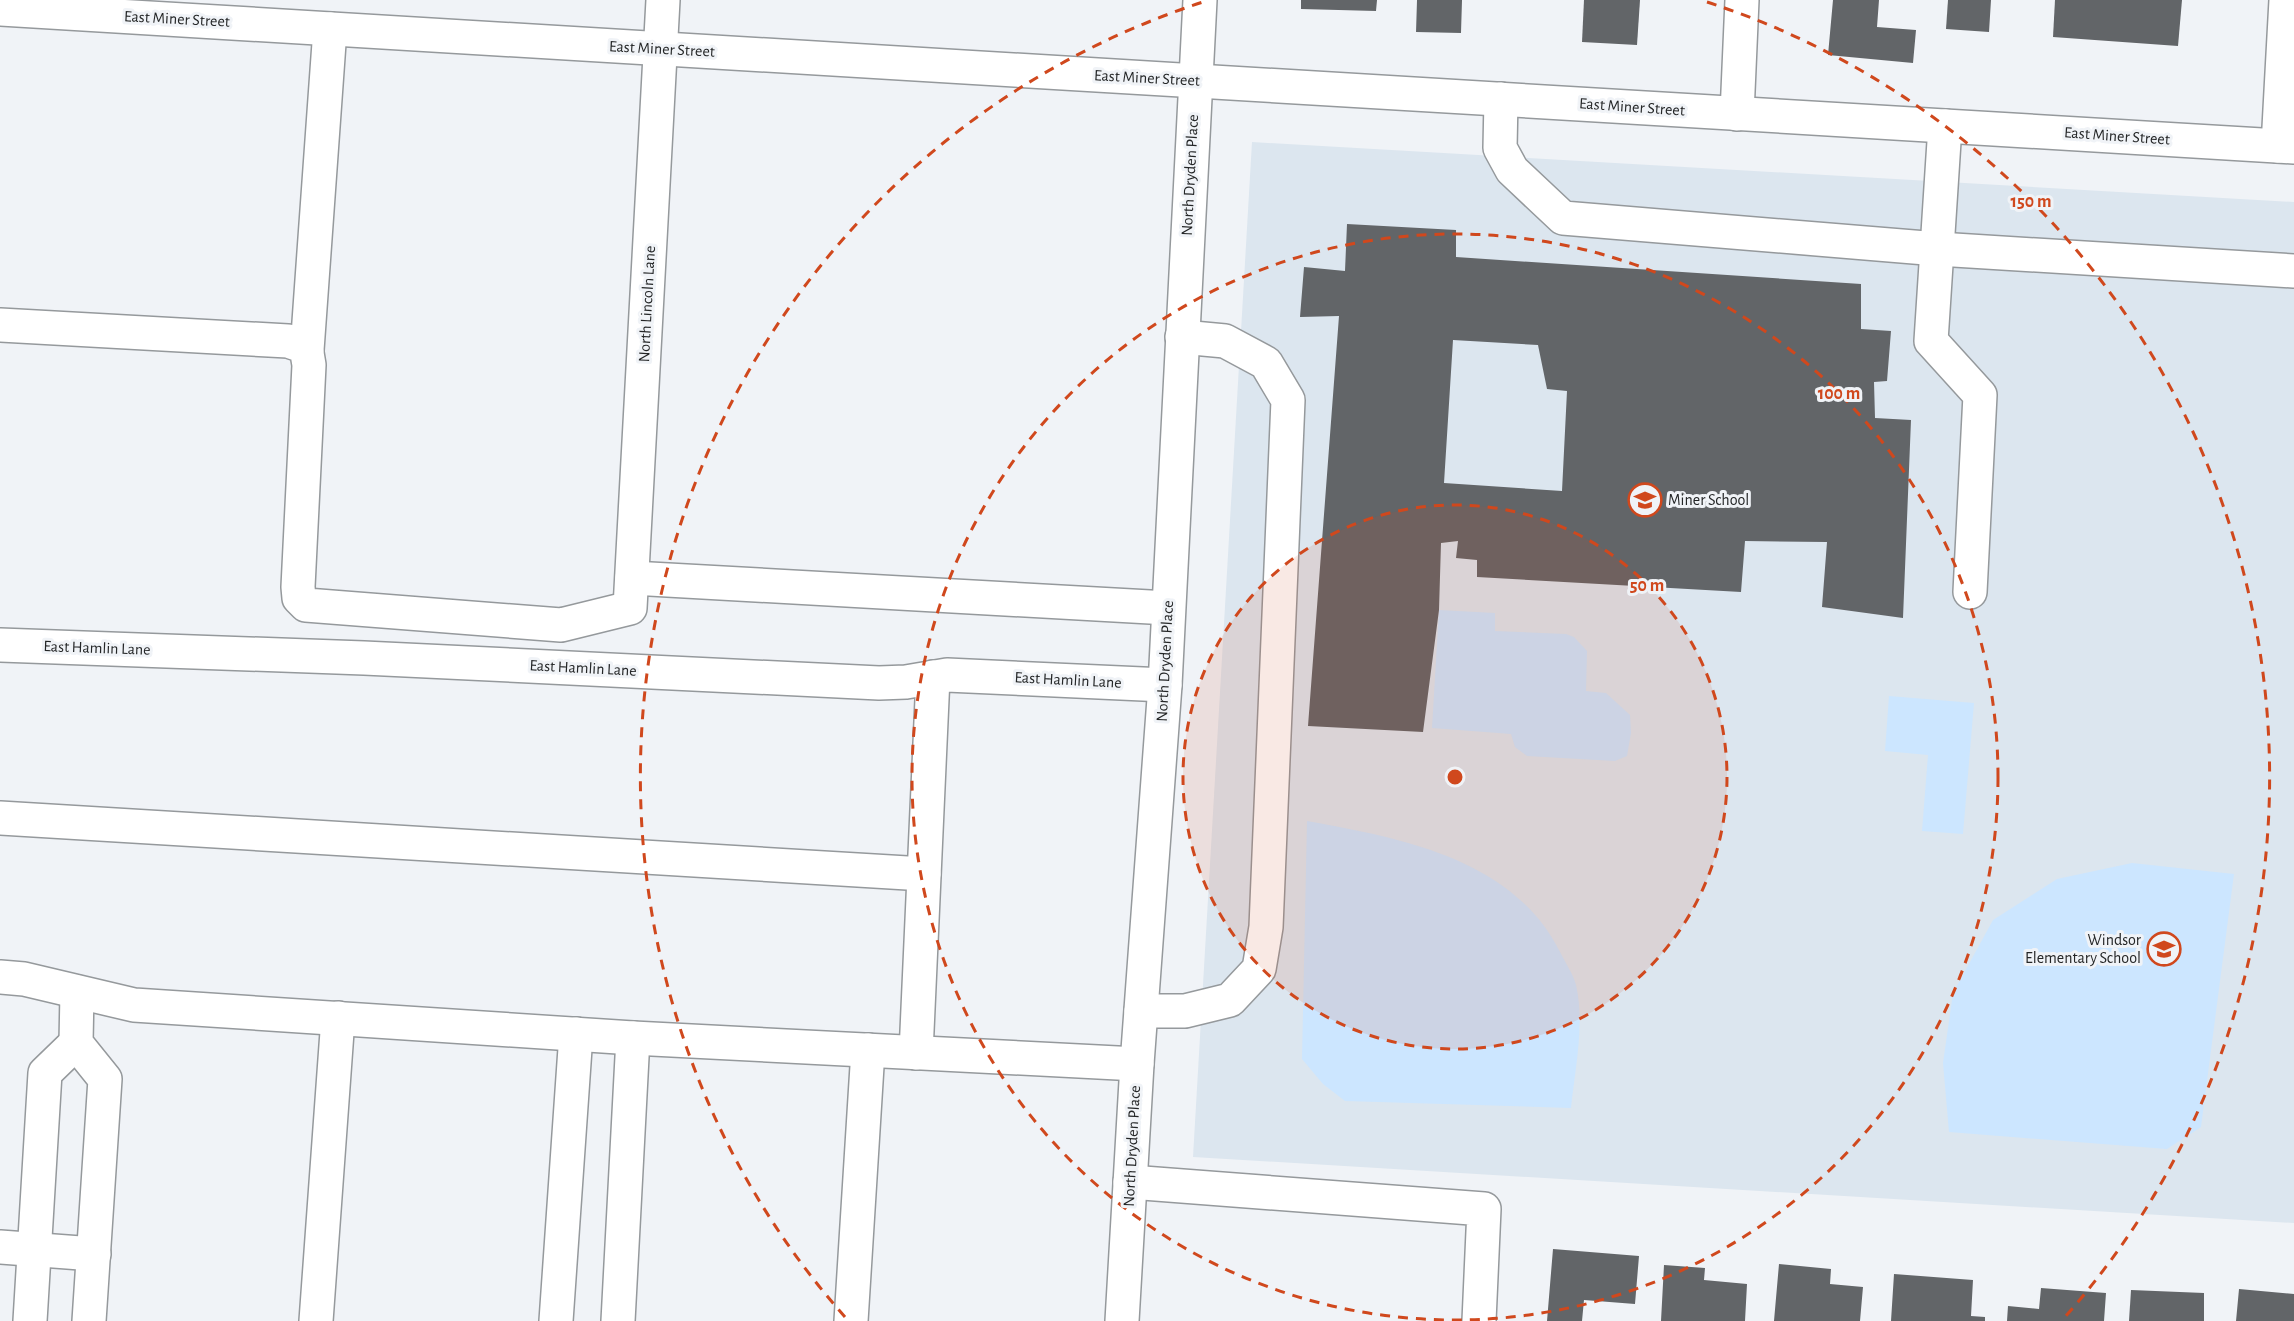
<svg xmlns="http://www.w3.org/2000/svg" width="2294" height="1321" viewBox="0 0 2294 1321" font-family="'Alegreya Sans',sans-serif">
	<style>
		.built { fill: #dce6ef }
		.green { fill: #cce6ff }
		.building { fill: #626568; fill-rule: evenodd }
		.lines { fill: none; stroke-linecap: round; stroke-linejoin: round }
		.minor-casing { stroke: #95999c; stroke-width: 36 }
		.minor { stroke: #fff; stroke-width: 33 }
		.ring { fill: none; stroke: #d0481d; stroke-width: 3; stroke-dasharray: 10 8 }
		.labels { text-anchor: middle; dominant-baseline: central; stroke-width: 6; stroke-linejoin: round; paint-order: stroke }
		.street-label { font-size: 16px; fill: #242627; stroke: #f0f3f7 }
		.poi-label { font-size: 16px; fill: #242627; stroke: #f0f3f7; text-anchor: start }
		.centre { fill: #d0481d; stroke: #f0f3f7; stroke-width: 3 }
		.ring-label { font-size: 18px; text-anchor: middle; font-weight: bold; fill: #d0481d; stroke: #f0f3f7; stroke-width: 6; stroke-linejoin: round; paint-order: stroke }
	</style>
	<rect width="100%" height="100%" fill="#f0f3f7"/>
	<polygon class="built" points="1252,142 2294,202 2294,1223 1193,1157"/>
	<g class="green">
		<polygon points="1439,610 1495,613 1495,631 1566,634 1574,637 1587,651 1586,691 1606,693 1630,715 1631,733 1627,756 1615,761 1527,756 1515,747 1511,734 1432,728"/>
		<polygon points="1889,696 1974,703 1963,834 1922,831 1928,755 1885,751"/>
		<path d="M1307,821c93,17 206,37 253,131 5,10 13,22 16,33 9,39 -1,84 -5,123l-226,-7 -22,-17 -21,-25z"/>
		<polygon points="2132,863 2234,874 2201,1127 2167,1149 1949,1132 1943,1063 1953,993 1993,920 2057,879"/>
	</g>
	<g class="building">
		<polygon points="1301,0 1377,0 1376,11 1301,9"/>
		<polygon points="1417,0 1462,0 1461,33 1416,32"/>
		<polygon points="1584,0 1640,0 1637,45 1582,42"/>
		<polygon points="1833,0 1879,0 1877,27 1916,30 1913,63 1828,55"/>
		<polygon points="1948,0 1991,0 1989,32 1946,29"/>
		<polygon points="2055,0 2182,0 2178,46 2053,37"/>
		<path d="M1347,224l109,6v27l405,27v45l30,2 -4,50 -13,1 1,36 36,2 -8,198 -81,-11 5,-65 -82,-1 -4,51 -264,-15v-17l-21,-2 2,-17 -17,2 -2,67 -16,122 -115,-6 31,-410 -39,1 4,-50 41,4zM1453,340l85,5 9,44 20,2 -5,100 -118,-8z"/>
		<polygon points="1553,1249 1639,1256 1635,1304 1584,1300 1582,1321 1547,1321"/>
		<polygon points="1779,1264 1831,1269 1830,1284 1863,1287 1860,1321 1774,1321"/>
		<polygon points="1664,1265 1705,1268 1704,1280 1747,1284 1745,1321 1661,1321"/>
		<polygon points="1894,1274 1973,1280 1971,1316 1985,1317 1985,1321 1891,1321"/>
		<polygon points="2041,1288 2106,1293 2104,1321 2007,1321 2008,1306 2039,1309"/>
		<polygon points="2239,1289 2294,1294 2294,1321 2236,1321"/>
		<polygon points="2131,1290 2204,1293 2204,1321 2129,1321"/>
	</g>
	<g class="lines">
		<g class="minor-casing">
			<g id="minor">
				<polyline points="0,9 2294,147"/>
				<polyline points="1501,99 1500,148 1512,170 1563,218 1938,249 2294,271"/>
				<polyline points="1737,114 1742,0"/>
				<polyline points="1945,126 1931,341 1980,395 1970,592"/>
				<polyline points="2278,146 2286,0"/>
				<polyline points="0,325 288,341 306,347 309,365 298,587 299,598 306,605 561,625 630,608 663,0"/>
				<polyline points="307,350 330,29"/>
				<polyline points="632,578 1168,608"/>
				<polyline points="0,645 364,658 879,683 906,682 947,675 1165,685"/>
				<polyline points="0,818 924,874"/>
				<polyline points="0,977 24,979 134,1005 633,1038 1137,1064"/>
				<polyline points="77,992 76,1043 105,1079 89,1321"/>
				<polyline points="1141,1011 1185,1011 1230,1000 1259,969 1266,927 1288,400 1266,363 1225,341 1182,337"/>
				<polyline points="916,1053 933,677"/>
				<polyline points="1130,1182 1484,1209 1479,1321"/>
				<polyline points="0,1247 94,1254"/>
				<polyline points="30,1321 45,1073 76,1043"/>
				<polyline points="316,1321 338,1018"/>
				<polyline points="556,1321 576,1034"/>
				<polyline points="618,1321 633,1038"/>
				<polyline points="851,1321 868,1050"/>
				<polyline points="1122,1321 1137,1064 1165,685 1200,0"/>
			</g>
		</g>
		<use href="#minor" class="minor"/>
	</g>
	<circle cx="1455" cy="777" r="272" fill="#d0481d" fill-opacity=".12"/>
	<g class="ring">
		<circle cx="1455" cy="777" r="272"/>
		<circle cx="1455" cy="777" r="543"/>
		<path d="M845 1317A815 815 0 0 1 1203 2M1707 2A815 815 0 0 1 2065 1317"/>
	</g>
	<defs>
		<g id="school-ring" transform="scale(1.725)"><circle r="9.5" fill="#f0f3f7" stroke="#d0481d" stroke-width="1.5"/><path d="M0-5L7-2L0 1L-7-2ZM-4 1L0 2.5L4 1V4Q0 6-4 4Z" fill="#d0481d"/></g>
	</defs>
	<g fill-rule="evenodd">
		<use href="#school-ring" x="1645" y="500"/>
		<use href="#school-ring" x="2164" y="949"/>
	</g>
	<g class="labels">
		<g class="street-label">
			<text transform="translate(177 19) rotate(3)">East Miner Street</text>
			<text transform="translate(662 49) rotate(3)">East Miner Street</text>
			<text transform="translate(1147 78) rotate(3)">East Miner Street</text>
			<text transform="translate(1632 107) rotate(4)">East Miner Street</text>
			<text transform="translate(2117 136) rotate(4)">East Miner Street</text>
			<text transform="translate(1190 175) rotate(-87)">North Dryden Place</text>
			<text transform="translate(647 304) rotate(-87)">North Lincoln Lane</text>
			<text transform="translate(97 648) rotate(2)">East Hamlin Lane</text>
			<text transform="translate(1165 661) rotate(-87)">North Dryden Place</text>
			<text transform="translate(583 668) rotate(3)">East Hamlin Lane</text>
			<text transform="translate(1068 680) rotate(3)">East Hamlin Lane</text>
			<text transform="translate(1132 1146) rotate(-87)">North Dryden Place</text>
		</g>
		<g class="poi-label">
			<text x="1668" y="500">Miner School</text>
			<text x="2141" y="940" text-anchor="end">Windsor<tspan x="2141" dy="18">Elementary School</tspan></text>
		</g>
	</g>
	<circle cx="1455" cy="777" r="9" class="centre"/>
	<g class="ring-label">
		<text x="2031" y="207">150 m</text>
		<text x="1839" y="399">100 m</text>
		<text x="1647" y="591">50 m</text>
	</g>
</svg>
